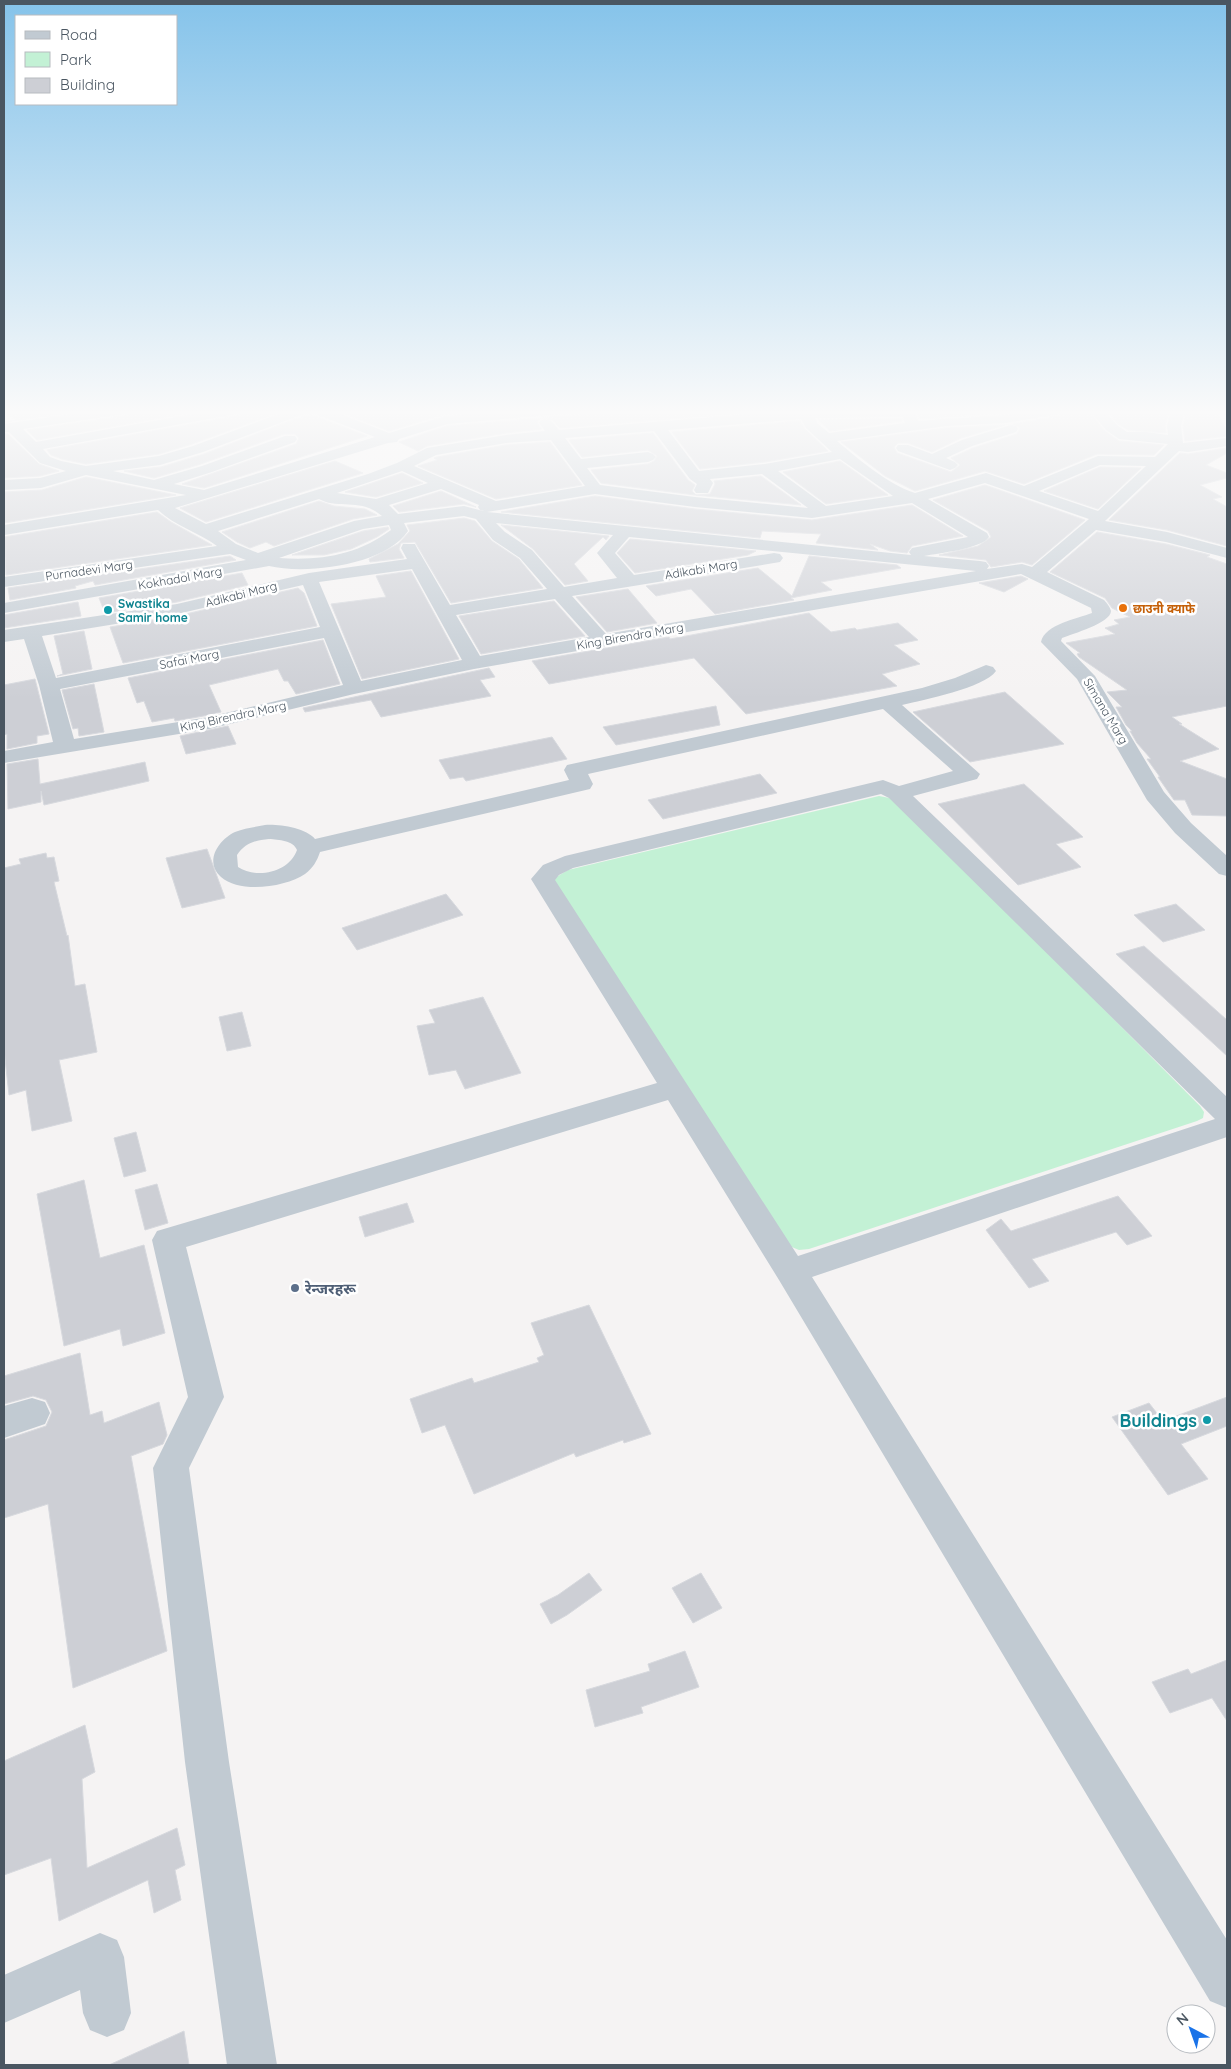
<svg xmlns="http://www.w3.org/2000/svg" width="1231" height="2069" viewBox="0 0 1231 2069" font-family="Quicksand,'Noto Sans Devanagari',sans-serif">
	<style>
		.green { fill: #c3f1d5 }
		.building { fill: #cdcfd5; stroke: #d7d9de }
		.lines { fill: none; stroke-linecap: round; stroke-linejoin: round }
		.minor { fill: #c1cad2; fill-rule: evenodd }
		.food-dot { fill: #e8710a; stroke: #fff; stroke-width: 2 }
		.culture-dot { fill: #0f9aa8; stroke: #fff; stroke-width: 2 }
		.service-dot { fill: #5c6f8a; stroke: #fff; stroke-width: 2 }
		.labels { text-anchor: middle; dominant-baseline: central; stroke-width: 5; stroke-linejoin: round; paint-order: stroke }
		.far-street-label { font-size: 12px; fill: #4a5661; stroke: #fff }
		.far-culture-label { font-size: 12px; font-weight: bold; fill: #0d838f; stroke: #fff; text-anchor: start }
		.far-food-label { font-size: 12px; font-weight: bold; fill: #c56008; stroke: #fff; text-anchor: start }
		.service-label { font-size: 15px; font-weight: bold; fill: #4e5e75; stroke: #fff; text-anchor: start }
		.near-culture-label { font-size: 18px; font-weight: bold; fill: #0d838f; stroke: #fff; text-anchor: end }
	</style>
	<rect width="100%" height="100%" fill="#f5f3f3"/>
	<polygon class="green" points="879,796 895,799 1200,1106 1204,1112 1203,1118 1197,1121 809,1249 799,1250 787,1245 553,879 568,870"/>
	<g class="building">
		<polygon points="4,410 88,410 4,422 16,420"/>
		<polygon points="133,410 206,410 37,440 27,430 124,416"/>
		<polygon points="245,410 285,410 192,444 159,454 86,464 62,459 51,455 47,450 236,416"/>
		<polygon points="334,410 498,410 445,414 389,431"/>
		<polygon points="639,410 766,411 560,428 552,420 544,418 539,419 537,423 542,429 506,433 427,446 418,451 399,442 447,426"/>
		<polygon points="914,410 1031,410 920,419"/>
		<polygon points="1068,410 1087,410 1105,431 1119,441 1164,445 1154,455 1097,454 1024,484 985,471 915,491 885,476 841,442 946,428 1005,425 961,438 932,452 908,443 898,443 894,447 897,453 951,472 960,465 951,458 973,448 1017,434 1020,428 1013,424 1059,416"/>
		<polygon points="1106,410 1169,410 1165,426 1166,433 1128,430 1118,424"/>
		<polygon points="1187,410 1201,410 1201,413 1217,412 1227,432 1227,436 1185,441 1183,426"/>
		<polygon points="312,415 367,436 204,488 182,484 296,444 299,438 295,434 284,434 201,464 154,478 124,471 161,467 204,454 295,419"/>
		<polygon points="902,419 902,421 830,431 818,420"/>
		<polygon points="800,421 805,429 828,451 765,462 700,469 672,432"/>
		<polygon points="653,433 688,480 695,485 692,491 696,495 710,494 715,484 714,481 761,476 801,505 695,495 601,483 591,470 648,464 654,461 657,456 648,450 582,457 569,440"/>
		<polygon points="4,434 8,434 39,464 59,471 40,476 4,478"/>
		<polygon points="550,442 582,485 496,499 418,466 437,460 434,458 437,457 506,445"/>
		<polygon points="1227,448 1227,453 1206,465 1227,473 1227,478 1200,485 1222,497 1213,499 1227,507 1227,546 1167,530 1109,520 1180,453 1188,454"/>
		<polygon points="335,461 363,473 206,522 180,508"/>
		<polygon points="840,461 888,495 826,504 783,472"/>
		<polygon points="1100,467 1141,468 1098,509 1044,491"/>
		<polygon points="402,473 423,483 376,497 345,492"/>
		<polygon points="86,477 176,495 4,523 4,492 42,490"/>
		<polygon points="985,485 1085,520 1032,565 1022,562 991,567 986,560 939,555 978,546 991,537 988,531 933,500"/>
		<polygon points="441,491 476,507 464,504 399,512 393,506"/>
		<polygon points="595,496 695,509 812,520 912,505 963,536 912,546 907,553 890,551 870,544 878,550 816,543 821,534 762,531 760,538 501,512"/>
		<polygon points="319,501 334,506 365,509 377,515 353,519 274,546 266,542 250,548 237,542 222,532"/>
		<polygon points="157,512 171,522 212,545 6,575 4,537"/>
		<polygon points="464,518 475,521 492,541 519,559 543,588 451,603 415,542 401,543 399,549 404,558 370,562 369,559 398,544 410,531 407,525"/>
		<polygon points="501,525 609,536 606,540 603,537 574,564 588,581 565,585 533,549"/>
		<polygon points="388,527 389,529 377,537 351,549 324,555 292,555 363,531"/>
		<polygon points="1097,532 1166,544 1210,555 1207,557 1227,564 1227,706 1172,717 1182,724 1179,724 1219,749 1180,761 1227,779 1227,816 1192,815 1185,800 1174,800 1158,777 1160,777 1147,759 1151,759 1137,743 1130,731 1132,731 1126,725 1116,707 1122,707 1107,692 1127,690 1079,657 1077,654 1080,653 1066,643 1115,634 1105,628 1119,624 1114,620 1130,617 1112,608 1105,598 1050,572"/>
		<polygon points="630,539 756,551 748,555 635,573 617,553"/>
		<polygon points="230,556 236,560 95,585 93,581 75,586 76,588 10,600 8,588"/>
		<polygon points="809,556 897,565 901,568 821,582 832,590 791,598 794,600 715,614 691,589 656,596 646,586 758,568 792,596"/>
		<polygon points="411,571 459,659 362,679 331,604 386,597 376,576"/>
		<polygon points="242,573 248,585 177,602 105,613 99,598"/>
		<polygon points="1021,576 1028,579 1004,592 979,583"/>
		<polygon points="298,588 304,593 317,626 123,663 110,627 177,616"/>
		<polygon points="628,589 657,623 607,632 576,597"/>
		<polygon points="554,601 585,636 481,654 459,616"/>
		<polygon points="78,602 81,616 4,628 4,615"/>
		<polygon points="809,613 831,632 855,628 857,630 898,623 918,640 894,645 920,664 882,674 897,686 746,714 694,658 549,684 532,661 669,637 670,639"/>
		<polygon points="84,631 92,669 57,676 63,674 54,636"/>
		<polygon points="323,640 340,684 296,694 288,681 284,681 278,669 226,681 209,685 221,712 209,715 175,721 174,718 152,722 144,701 137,703 128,678"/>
		<polygon points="489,668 495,677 480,680 491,696 381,717 371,700 305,712 303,708"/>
		<polygon points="35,679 49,734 37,736 37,743 7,749 7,734 4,735 4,685"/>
		<polygon points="94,684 104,732 79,736 78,728 73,729 62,690"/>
		<polygon points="1005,692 1064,744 970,762 913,712"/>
		<polygon points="716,706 720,725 616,745 603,727"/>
		<polygon points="228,726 236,744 186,754 180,736"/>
		<polygon points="552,737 567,759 466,781 463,777 450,779 439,760"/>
		<polygon points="38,759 40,784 145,762 149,781 44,805 41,791 41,802 8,809 7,764"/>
		<polygon points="760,774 777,793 663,819 648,800"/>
		<polygon points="1024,784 1083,837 1056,844 1081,867 1018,885 938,804"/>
		<polygon points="207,849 225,898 182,908 166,858"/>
		<polygon points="46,853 47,858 54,857 59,881 54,882 67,936 68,935 75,986 85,984 97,1052 59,1060 72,1121 32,1131 26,1090 9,1095 4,1050 4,868 21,864 19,859"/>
		<polygon points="446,894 463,915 357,950 342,928"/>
		<polygon points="1176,904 1205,930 1163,942 1134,915"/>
		<polygon points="1144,946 1227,1020 1227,1056 1116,954"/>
		<polygon points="483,997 521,1073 465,1089 456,1070 429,1075 417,1026 435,1023 429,1010"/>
		<polygon points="242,1012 251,1046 227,1051 219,1017"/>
		<polygon points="136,1132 146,1171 124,1177 114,1138"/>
		<polygon points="84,1180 100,1258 144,1245 165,1333 123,1346 120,1329 64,1346 37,1194"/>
		<polygon points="157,1184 168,1223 145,1230 135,1190"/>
		<polygon points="1118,1196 1152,1236 1127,1245 1116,1232 1032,1259 1049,1281 1029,1288 986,1230 1001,1219 1011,1231"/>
		<polygon points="407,1203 414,1222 365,1237 359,1217"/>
		<polygon points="589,1305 651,1434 624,1443 623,1440 576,1457 574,1453 474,1494 445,1425 422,1433 410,1399 472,1378 474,1383 539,1362 537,1358 544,1355 531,1323"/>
		<polygon points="80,1353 90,1415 102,1411 104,1423 159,1402 167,1435 163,1444 131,1456 167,1651 73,1688 48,1504 4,1518 4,1440 46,1426 52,1412 46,1400 33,1396 4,1404 4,1376"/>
		<polygon points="1227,1397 1227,1426 1181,1444 1208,1479 1168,1495 1112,1417 1149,1403 1163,1421"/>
		<polygon points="589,1573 602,1590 567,1615 551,1624 540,1604 558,1595"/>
		<polygon points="701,1573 722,1608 693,1623 672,1588"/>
		<polygon points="685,1651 699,1687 641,1707 643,1713 595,1727 586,1690 650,1671 648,1664"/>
		<polygon points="1227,1660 1227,1721 1212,1698 1170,1713 1152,1682 1188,1669 1191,1674"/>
		<polygon points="85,1725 95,1772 82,1779 87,1868 177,1828 185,1865 175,1870 181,1900 154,1913 148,1880 59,1921 51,1858 4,1875 4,1761"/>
		<polygon points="184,2031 189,2065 109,2065"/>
	</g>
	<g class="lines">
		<g class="minor">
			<path d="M98,410h33l-7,4 -101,15 13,13 179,-32h28l-7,4 -193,35 7,8 11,4 25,5 73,-10 34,-10 96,-36h19l-2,3 -103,39 -43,13 -47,6 41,9 48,-14 83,-30h10l2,3 -2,3 -83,30 -38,12 30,6 171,-53 -62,-24 -2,-3h19l59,23 57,-17 70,-6h51l-7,4 -113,10 -48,15 -2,3 -9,1 -213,65 31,16 162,-50 29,-11 30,-15 79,-13 39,-4 -6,-8 2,-3c10,-2 12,3 18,10l238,-20h115l7,11c28,-3 57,-3 85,-6 21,-2 41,-7 62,-5l-7,4 -54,9 -59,3 -109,15c21,18 52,44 78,52l71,-20 38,13 74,-30 57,1 13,-13 -49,-5 -13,-9 -17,-20h15l13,15 10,7h19l22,3 -1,-9 4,-16h14l-4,16 2,17 44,-5v8l-39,6 -9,-1 -74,70 62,11 60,16v10l-61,-16 -70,-12 -49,42 57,28c3,3 6,7 7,11 0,12 -39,23 -49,27l-1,3 34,35 69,116 27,31 36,33v20l-8,-2 -44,-41 -28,-33 -70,-121 -36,-37c4,-18 36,-23 51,-29l-1,-5 -70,-34 -547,95 -120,25 -145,35 -205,34v-12l49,-9 -14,-57 -15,-46 -20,3v-12l173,-26 132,-31 98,-14 -6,-11 2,-4h12l2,4 33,57 97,-16 -27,-31 -27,-18 -17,-21 -12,-3 -60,7 4,8c-23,34 -101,44 -139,35l-265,47v-10l242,-43 -16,-6 -226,33v-10l213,-31c-19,-14 -42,-20 -59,-36l-154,25v-10l182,-30 -100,-20 -45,13 -37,2v-10l36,-2 26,-7 -26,-8 -31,-31h-5v-8zM903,417l2,6 -76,10 -12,-10 -2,-5zM801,419l5,9 26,24 -67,12 -66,7 -31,-41zM654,431l36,48 7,5 -3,6 2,3h12l5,-10 -3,-4 52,-5 46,34 -113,-11 -95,-12 -13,-17 61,-6 5,-2 3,-3 -3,-3 -5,-2 -67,7 -16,-21zM551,440l34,46 -89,15 -82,-35 22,-11 70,-12zM840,459l53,37 -67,10 -48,-35zM1100,465l46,1 -48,45 -59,-20zM402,471l26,12 -52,16 -39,-6zM985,483l104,36 -57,48 -10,-3 -35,5 2,-3 -3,-4 -6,-1 -56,-5c15,-3 57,-7 65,-19l-2,-4 -59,-34zM441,489l38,16 -1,2 2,3 4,1h-1l-19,-5 -66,8 -9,-9zM595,494l100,13 117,11 100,-15 56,34 -56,11 -3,4 2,3 -424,-43zM319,499c19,11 41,-2 63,17l-28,5 -96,32 -22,-9 -18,-13zM496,523l117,12 -16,18 20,25 -53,9 -32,-37 -27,-18zM389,525l2,5c-34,25 -70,31 -112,28l84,-29zM629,537l347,34 -370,63 -34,-38 202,-33 6,-1 3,-4 -3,-4 -6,-1 -140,22 -19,-22zM412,569l50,91 -101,21 -42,-99zM303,585l17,42 -264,51 -14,-42 135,-22zM555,599l34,38 -109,19 -24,-41zM324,638l19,47 -134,32 -135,22 -14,-50z"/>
			<polygon points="1011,425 1016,426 1018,429 1016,432 972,446 946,458 955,462 958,465 955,468 950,470 898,451 896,448 898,445 908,445 932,454 962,440"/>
			<path d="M986,665l7,2 3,4c-12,17 -73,29 -94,34l78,69 -3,5 -64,17 314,301v40l-415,140 415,663v68l-17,-7 -431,-721 -111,-180 -482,147 38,150 -35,71 40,294 48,303h-50l-42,-303 -32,-294 35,-71 -36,-157 5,-9 500,-148 -126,-204 12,-14 22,-9 318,-76 16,6 54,-15 -70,-62 -295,65 5,10 -3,5 -270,63c-3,9 -7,16 -15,22 -19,13 -65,20 -84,3 -17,-15 -3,-37 14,-45 10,-4 20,-5 30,-7 14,-1 41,3 50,14l254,-59 -5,-10 3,-5 355,-77 33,-10zM881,794l8,4 326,321 -417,137 -243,-376 4,-5 14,-7zM269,839c10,1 24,1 28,11 -8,23 -41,29 -59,17l-1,-12c8,-12 19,-15 32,-16z"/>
			<polygon points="32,1398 45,1402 50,1413 45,1424 4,1438 4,1406"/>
			<polygon points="100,1933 117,1940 124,1957 131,2013 124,2030 107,2037 90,2030 83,2013 80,1990 4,2023 4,1975"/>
		</g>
	</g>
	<linearGradient id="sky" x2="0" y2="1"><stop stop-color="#85c3ea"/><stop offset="0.59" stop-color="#fafafa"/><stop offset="1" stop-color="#fafafa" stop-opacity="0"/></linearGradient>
	<rect width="1231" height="699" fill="url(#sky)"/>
	<circle class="food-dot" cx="1123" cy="608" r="5"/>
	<g class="culture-dot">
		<circle cx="108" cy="610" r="5"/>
		<circle cx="1207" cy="1420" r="5"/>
	</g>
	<circle class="service-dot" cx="295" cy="1288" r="5"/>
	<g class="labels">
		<g class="far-street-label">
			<text transform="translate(701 569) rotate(-9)">Adikabi Marg</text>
			<text transform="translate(89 570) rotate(-8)">Purnadevi Marg</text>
			<text transform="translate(180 578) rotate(-10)">Kokhadol Marg</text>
			<text transform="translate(241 594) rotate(-14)">Adikabi Marg</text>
			<text transform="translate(630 636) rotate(-10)">King Birendra Marg</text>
			<text transform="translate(189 659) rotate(-11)">Safai Marg</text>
			<text transform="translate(1106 711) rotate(59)">Simana Marg</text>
			<text transform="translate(233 716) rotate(-12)">King Birendra Marg</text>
		</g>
		<g class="far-culture-label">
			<text x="118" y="603">Swastika<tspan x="118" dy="14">Samir home</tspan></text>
		</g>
		<g class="far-food-label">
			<text x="1133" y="608">छाउनी क्याफे</text>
		</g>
		<g class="service-label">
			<text x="305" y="1288">रेन्जरहरू</text>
		</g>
		<g class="near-culture-label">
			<text x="1197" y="1420">Buildings</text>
		</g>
	</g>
	<rect width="1231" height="2069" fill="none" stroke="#4a5661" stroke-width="10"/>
	<rect x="15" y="15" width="162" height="90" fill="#ffffff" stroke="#b7bbc0"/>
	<rect x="25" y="31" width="25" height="8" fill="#c1cad2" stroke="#b7bbc0"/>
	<text x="60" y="40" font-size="15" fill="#4a5661">Road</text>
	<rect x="25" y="52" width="25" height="15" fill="#c3f1d5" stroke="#b7bbc0"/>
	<text x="60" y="65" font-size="15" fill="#4a5661">Park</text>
	<rect x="25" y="78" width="25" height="15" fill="#cdcfd5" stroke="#b7bbc0"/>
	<text x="60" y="90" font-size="15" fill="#4a5661">Building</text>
	<g transform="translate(1191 2029) rotate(319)"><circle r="24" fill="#ffffff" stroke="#b7bbc0"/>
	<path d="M0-4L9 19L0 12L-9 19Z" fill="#1a73e8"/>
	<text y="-8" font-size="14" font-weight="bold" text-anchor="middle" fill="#4a5661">N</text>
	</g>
</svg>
